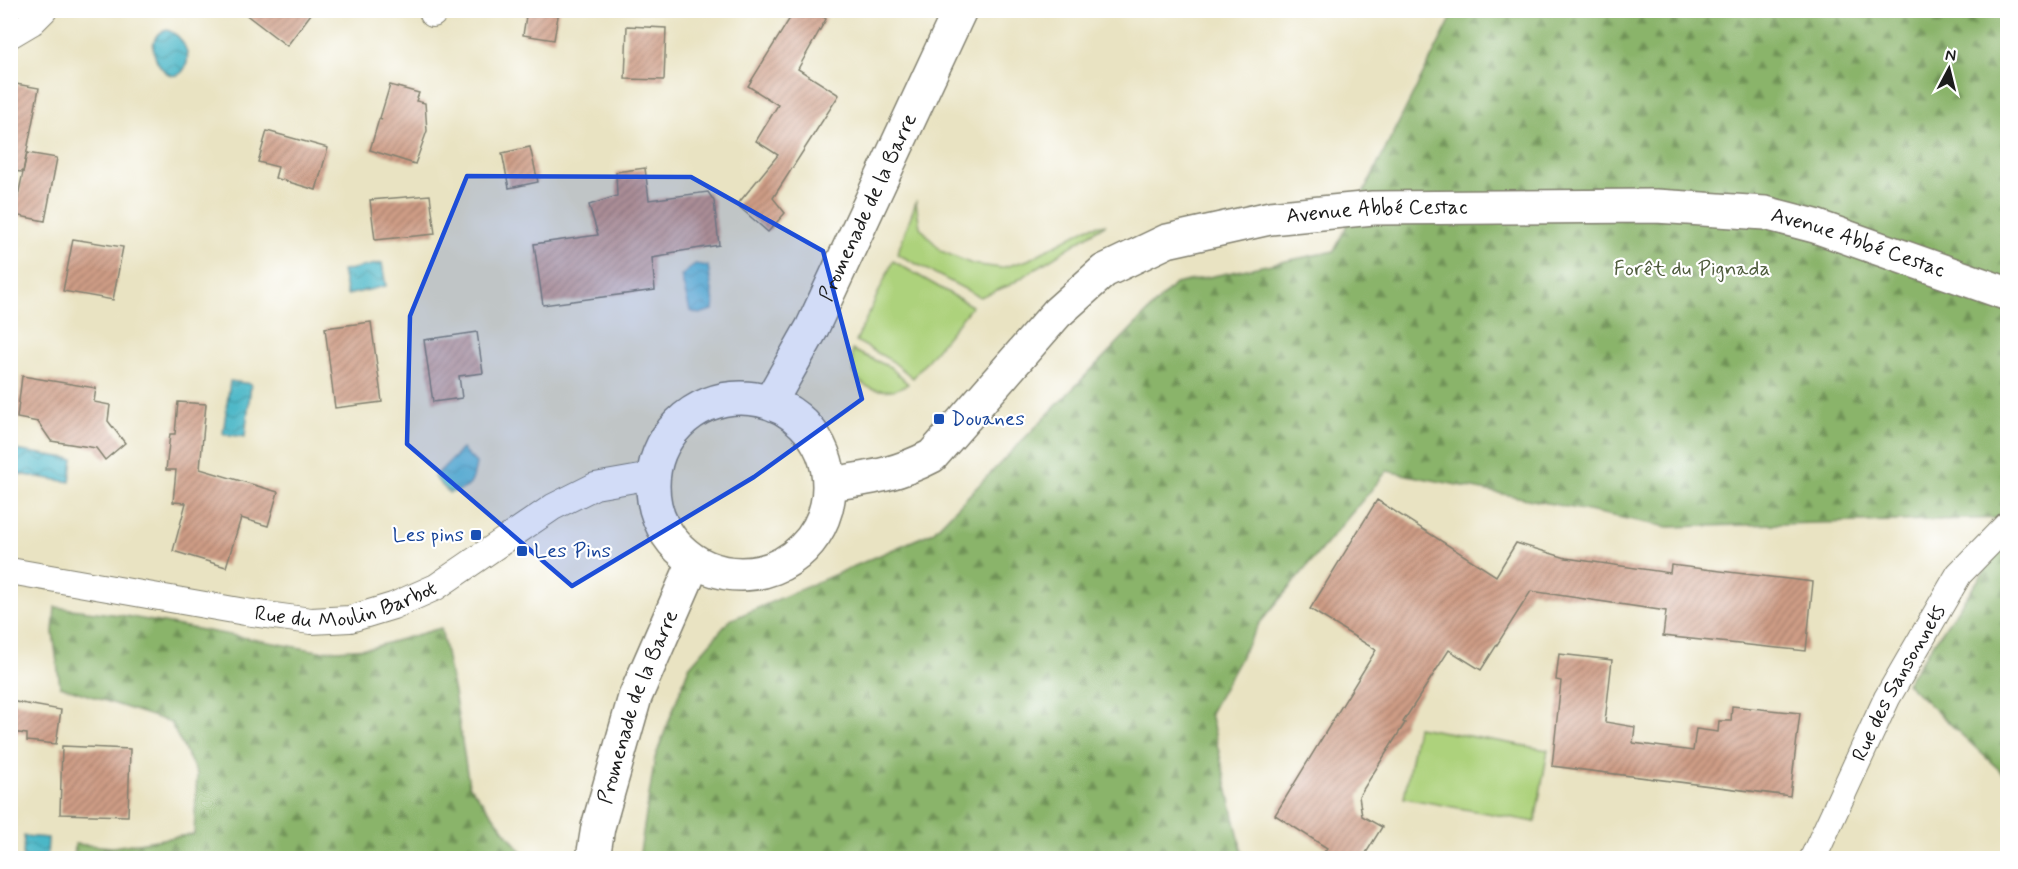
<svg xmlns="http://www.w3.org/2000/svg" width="2018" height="869" viewBox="0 0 2018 869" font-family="Mynerve,sans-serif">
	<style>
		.green { fill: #add27b; stroke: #64774c; stroke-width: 1.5 }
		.forest { fill: url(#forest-firs); stroke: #536844; stroke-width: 1.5 }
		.water { fill: url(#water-waves); stroke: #346a72; stroke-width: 1.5 }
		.building { fill: url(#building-hatch) }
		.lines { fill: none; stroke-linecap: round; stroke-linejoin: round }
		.minor-casing { stroke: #82806f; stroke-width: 28 }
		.tertiary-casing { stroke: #82806f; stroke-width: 36 }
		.secondary-casing { stroke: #82806f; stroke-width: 36 }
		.minor { stroke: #fff; stroke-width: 26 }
		.tertiary { stroke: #fff; stroke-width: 33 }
		.secondary { stroke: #fff; stroke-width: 33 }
		.marked { fill: #1d4ed8; fill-opacity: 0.2; stroke: #1d4ed8; stroke-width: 4.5; stroke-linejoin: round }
		.transit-dot { fill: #1a4fb4; stroke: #fff; stroke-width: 2 }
		.labels { text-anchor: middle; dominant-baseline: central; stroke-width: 4.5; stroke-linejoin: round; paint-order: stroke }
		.street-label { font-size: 21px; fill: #1c1c1c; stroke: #fff }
		.park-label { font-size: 21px; fill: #4f5c3d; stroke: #fff }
		.transit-label { font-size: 21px; fill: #164399; stroke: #fff; text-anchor: start }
	</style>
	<defs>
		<pattern id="forest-firs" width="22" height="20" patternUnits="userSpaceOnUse" patternTransform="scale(1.5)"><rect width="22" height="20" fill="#8ab46b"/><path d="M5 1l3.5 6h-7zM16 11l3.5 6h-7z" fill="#709257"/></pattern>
		<pattern id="water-waves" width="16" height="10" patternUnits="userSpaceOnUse" patternTransform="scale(1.5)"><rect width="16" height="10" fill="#4bb7c7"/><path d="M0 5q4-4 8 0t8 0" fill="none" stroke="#3e94a1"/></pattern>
		<pattern id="building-hatch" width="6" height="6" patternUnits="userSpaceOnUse" patternTransform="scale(1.5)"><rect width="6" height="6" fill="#ce9c85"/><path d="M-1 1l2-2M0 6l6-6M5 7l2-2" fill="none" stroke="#a67e6c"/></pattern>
	</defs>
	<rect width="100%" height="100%" fill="#fff"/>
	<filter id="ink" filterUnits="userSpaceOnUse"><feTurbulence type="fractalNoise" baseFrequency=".0167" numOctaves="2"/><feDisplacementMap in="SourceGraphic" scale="12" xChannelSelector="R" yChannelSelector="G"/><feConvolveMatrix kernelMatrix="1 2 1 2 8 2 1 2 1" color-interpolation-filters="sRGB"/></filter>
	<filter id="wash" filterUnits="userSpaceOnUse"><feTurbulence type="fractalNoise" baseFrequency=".008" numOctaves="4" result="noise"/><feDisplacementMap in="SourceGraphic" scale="24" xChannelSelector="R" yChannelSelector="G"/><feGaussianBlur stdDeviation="1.35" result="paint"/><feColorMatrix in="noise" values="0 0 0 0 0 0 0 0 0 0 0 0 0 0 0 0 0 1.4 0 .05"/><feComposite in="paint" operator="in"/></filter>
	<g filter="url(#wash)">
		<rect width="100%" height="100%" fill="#e9e3c2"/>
		<g class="green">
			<polygon points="916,202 920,227 941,251 972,264 1001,268 1028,260 1089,227 1106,224 1010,285 980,297 897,254"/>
			<polygon points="893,261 972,306 913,378 892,361 856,341"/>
			<path d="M852,350l38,17 18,17c-15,10 -43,9 -53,-9 -3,-8 -3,-17 -3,-25z"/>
			<polygon points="1417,727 1548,750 1535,822 1404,798"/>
		</g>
		<g class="forest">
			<polygon points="1455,11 2007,11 2007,518 1668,527 1387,471 1259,624 1210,713 1243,856 1232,858 639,858 655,758 689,667 730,620 933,532 1175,284 1334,251"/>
			<polygon points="2007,539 2007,777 1906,683"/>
			<polygon points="55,607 120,615 318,651 370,648 441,628 455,698 469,785 526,858 74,858 75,844 113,847 194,834 197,774 170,722 60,686 53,632"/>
		</g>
		<g class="water">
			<path d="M167,30c14,4 26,24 18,38 -16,28 -51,-31 -18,-38z"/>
			<polygon points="382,263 386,286 347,295 342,271"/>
			<polygon points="695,264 708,266 714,303 713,310 699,314 690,311 681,276"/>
			<polygon points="230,381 251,384 245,437 223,434"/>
			<path d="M462,449l14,14c-3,22 -5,26 -27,30l-15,-16z"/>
			<polygon points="15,450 73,459 70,482 12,473"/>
			<polygon points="24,836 48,838 47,858 23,858"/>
		</g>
		<g id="blocks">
			<g class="building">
				<polygon points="240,10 314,10 287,46"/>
				<polygon points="527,10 559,10 554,40 523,35"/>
				<polygon points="795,10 813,10 826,19 798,69 839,95 773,198 785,213 768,232 737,205 778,155 756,141 778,105 748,86"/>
				<polygon points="627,26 666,28 664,80 625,79"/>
				<polygon points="10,83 39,88 23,172 10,171"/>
				<polygon points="390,85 419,93 416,101 425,103 427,131 415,164 370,150 379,119 382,120 380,118"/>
				<polygon points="267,131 328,148 316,190 275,178 278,167 258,162"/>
				<polygon points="530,147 538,182 509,188 502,153"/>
				<polygon points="27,153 57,158 45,221 14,215"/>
				<polygon points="645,168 649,200 708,192 714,201 719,245 669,253 670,255 652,258 655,290 543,305 534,244 598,235 589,205 617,196 616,172"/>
				<polygon points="430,195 435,234 375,240 370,200"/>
				<polygon points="73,239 123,247 113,300 63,291"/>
				<polygon points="371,322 382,402 335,408 325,328"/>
				<polygon points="477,332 483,373 459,376 462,398 433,402 424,340"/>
				<polygon points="22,376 96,388 94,402 110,405 108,421 125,443 105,460 96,448 51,441 38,422 17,418"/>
				<polygon points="178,402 206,404 200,469 278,492 268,526 241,518 226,567 173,551 186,503 173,502 176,470 166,470 170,434 175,434"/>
				<polygon points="1377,500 1496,576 1516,543 1566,558 1670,573 1671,565 1813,582 1806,651 1663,636 1666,611 1531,591 1481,670 1449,650 1403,722 1405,723 1359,796 1362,816 1382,827 1363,858 1320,858 1327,848 1275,815 1376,650 1310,609"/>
				<polygon points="1559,654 1612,660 1605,722 1635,727 1633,743 1693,751 1696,729 1718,732 1719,721 1731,721 1732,706 1800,713 1790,796 1552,766 1561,681 1556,680"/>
				<polygon points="10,701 61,710 56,744 27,741 27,734 10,732"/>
				<polygon points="62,746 130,749 128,816 60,814"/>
			</g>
		</g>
	</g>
	<g filter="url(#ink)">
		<use href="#blocks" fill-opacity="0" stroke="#82806f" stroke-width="1.5"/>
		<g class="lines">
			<g class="minor-casing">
				<g id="minor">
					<polyline points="433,14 435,10"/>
					<polyline points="10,35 32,22 44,10"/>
					<path id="s1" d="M10,571l235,41 66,9 39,-2 43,-13 43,-19 117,-80 42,-21 57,-10"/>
					<path id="s2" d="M1813,858l74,-160 72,-124 49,-50"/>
				</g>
			</g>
			<g class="tertiary-casing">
				<g id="tertiary">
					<path id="s3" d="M830,484c39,-6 66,-9 102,-28l125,-143 47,-42 63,-30 103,-23 103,-10 283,-2 109,7 50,13 193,68"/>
				</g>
			</g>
			<g class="secondary-casing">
				<g id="secondary">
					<circle cx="741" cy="486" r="88"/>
					<path id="s4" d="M770,402l42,-74 148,-318"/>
					<path id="s5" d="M593,858l5,-31 37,-130 59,-135"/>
				</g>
			</g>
			<use href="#minor" class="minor"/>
			<use href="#tertiary" class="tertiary"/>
			<use href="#secondary" class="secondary"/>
		</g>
	</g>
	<path class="marked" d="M467,176l224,1 132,74 39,148 -108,78 -182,109 -165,-142 3,-128z"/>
	<g class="transit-dot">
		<rect x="933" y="413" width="12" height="12" rx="3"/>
		<rect x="470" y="529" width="12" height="12" rx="3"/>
		<rect x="516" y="545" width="12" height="12" rx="3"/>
	</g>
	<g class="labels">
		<g class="street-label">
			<text stroke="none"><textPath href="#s4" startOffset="218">Promenade de la Barre</textPath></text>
			<text stroke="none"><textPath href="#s3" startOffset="642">Avenue Abbé Cestac</textPath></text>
			<text stroke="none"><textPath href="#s3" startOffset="1128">Avenue Abbé Cestac</textPath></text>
			<text stroke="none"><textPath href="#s1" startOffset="342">Rue du Moulin Barbot</textPath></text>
			<text stroke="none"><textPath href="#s2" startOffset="195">Rue des Sansonnets</textPath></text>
			<text stroke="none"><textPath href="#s5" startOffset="158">Promenade de la Barre</textPath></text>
		</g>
		<g class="park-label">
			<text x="1692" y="269">Forêt du Pignada</text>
		</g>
		<g class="transit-label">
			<text x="951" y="419">Douanes</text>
			<text x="464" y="535" text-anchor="end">Les pins</text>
			<text x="534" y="551">Les Pins</text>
		</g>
	</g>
	<rect width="2018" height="869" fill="none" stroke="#fff" stroke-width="36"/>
	<g transform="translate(1949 69) rotate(7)" stroke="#ffffff" stroke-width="4.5" paint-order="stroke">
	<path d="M0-4.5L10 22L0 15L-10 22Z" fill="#1c1c1c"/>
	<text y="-9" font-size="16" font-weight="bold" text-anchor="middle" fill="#1c1c1c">N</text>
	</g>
</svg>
